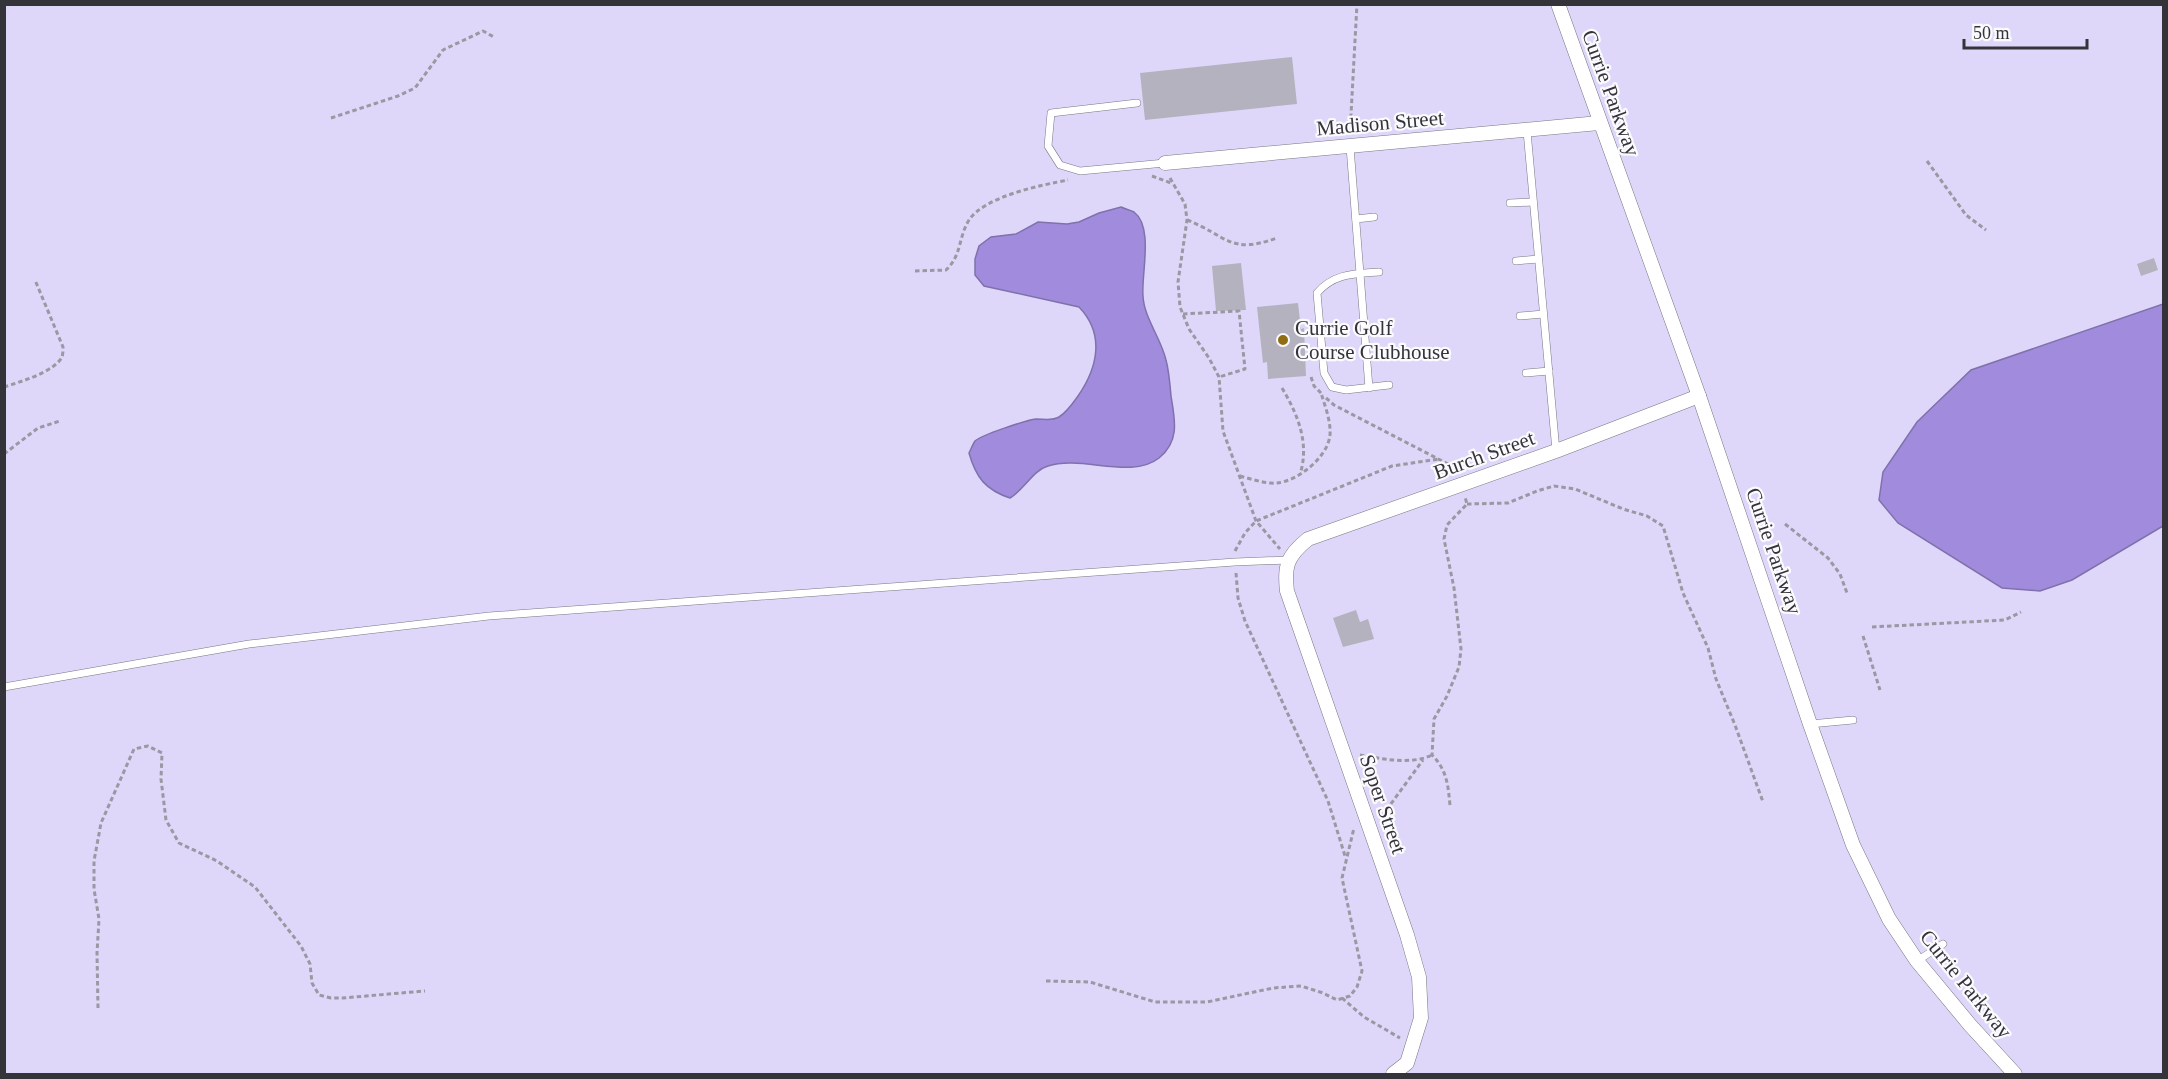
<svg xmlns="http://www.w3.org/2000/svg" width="2168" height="1079" viewBox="0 0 2168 1079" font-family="Georgia,serif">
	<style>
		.green { fill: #dfd7fa }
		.water { fill: #a18bdd; stroke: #8071ac; stroke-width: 1.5 }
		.building { fill: #b5b2c0 }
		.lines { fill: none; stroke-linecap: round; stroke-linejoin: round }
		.service-casing { stroke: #797683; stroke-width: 8 }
		.minor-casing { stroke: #797683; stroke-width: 15 }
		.path { stroke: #9a98a2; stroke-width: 3; stroke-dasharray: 4.5 3; stroke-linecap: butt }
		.service { stroke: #fff; stroke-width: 7 }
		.minor { stroke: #fff; stroke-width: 14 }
		.poi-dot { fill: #906c12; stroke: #fbfbfe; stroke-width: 2 }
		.labels { text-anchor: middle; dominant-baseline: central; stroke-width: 4.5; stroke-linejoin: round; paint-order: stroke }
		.street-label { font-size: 21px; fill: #343339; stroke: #fbfbfe }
		.poi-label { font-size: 21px; fill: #343339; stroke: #fbfbfe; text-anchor: start }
	</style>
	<rect width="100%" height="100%" fill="#efecfa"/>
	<rect class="green" x="5" y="5" width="2158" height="1069"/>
	<g class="water">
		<path d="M1121,207c4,2 9,3 13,5 20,15 7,63 9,84 1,22 18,42 23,64 3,11 4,24 5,36 4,24 9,45 -12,62 -28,22 -77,-3 -111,8 -15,4 -24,24 -38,32 -24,-8 -34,-20 -41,-45 2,-4 4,-9 6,-12 6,-6 52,-21 61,-22 8,0 16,2 23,-2 8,-5 14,-14 19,-21 20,-29 27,-62 1,-89l-95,-21 -9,-11v-16l4,-13 12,-9 25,-3 22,-12 29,2 12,-2 20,-9z"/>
		<polygon points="2163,304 2163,526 2072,580 2040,591 2002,588 1898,523 1879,500 1883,472 1917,422 1971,370"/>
	</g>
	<g class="building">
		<polygon points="1292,57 1297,104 1145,120 1140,73"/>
		<polygon points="2154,258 2158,270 2141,276 2137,264"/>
		<polygon points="1241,263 1246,310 1216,311 1212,266"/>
		<polygon points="1298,303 1301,329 1304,328 1306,376 1268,379 1267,362 1263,363 1257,307"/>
		<polygon points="1356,610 1360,622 1368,619 1374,639 1343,647 1333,618"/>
	</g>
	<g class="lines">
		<g class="service-casing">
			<g id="service">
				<polyline points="1137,103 1051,113 1048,146 1060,165 1080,171 1165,163"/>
				<polyline points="1527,131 1556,451"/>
				<polyline points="1350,147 1369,388"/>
				<polyline points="1510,203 1533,202"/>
				<polyline points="1356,219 1374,217"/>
				<polyline points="1516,261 1538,259"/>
				<path d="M1379,272c-24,2 -45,1 -62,21l7,80 8,14 14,3 43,-5"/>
				<polyline points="1520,316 1543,314"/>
				<polyline points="1365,332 1385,330"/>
				<polyline points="1526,373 1549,371"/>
				<polyline points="4,687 249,644 489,616 1235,562 1288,560"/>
				<polyline points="1810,724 1853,720"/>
				<polyline points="1917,961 1943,944"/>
			</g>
		</g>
		<g class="minor-casing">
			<g id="minor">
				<polyline points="1558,4 1699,396 1810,724 1853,845 1889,919 1917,961 1970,1025 2015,1074"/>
				<polyline points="1165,163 1599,123"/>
				<path d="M1393,1074l14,-11 14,-45 -2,-41 -12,-42 -120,-344c-3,-25 0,-35 21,-52l248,-88 143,-55"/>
			</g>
		</g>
		<g class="path">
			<polyline points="331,118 398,96 415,88 443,50 483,31 494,37"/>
			<polyline points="1350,133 1357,4"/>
			<polyline points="1927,161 1966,215 1986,230"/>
			<polyline points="1152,176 1171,183"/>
			<polyline points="1170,178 1185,204 1187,220 1178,282 1180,307 1189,329 1209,358 1219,377 1223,431 1256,521 1280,549"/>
			<path d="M1187,220c41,16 42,35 90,18"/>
			<path d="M915,271l31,-1c16,-15 12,-32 23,-50 16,-24 73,-35 99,-40"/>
			<polyline points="1183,314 1239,311 1245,369 1219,377"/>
			<polyline points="1311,377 1314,386 1321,393"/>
			<path d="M4,387c16,-5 50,-15 58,-30 1,-3 1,-7 1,-10l-28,-67"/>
			<path d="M1282,388c15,25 27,53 19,83"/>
			<polyline points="1326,398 1334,405 1448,464 1453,473"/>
			<polyline points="4,454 38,428 60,421"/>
			<path d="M1240,476c11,3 25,8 37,7 21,-2 51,-26 53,-48 1,-14 -5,-29 -9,-42"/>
			<polyline points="1467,504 1508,503 1537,491 1554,486 1575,489 1623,509 1647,516 1663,526 1683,593 1708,648 1716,679 1735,725 1763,802"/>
			<polyline points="1785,524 1828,558 1840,574 1847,593"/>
			<polyline points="1235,551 1245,533 1256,521 1392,466 1439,459"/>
			<polyline points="1236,573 1238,598 1245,621 1328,801 1345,856"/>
			<polyline points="1872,627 2005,620 2021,612"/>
			<polyline points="1863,636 1880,690"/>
			<path d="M1360,755c22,4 52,10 72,0"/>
			<path d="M1450,805c-2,-20 -3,-35 -18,-50l2,-36 13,-23 12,-29 2,-18 -7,-61 -10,-49 3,-14 20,-21 -2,-7"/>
			<polyline points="1382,816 1423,760"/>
			<polyline points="1046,981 1090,982 1155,1002 1207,1002 1273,988 1301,986 1323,993 1337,1000 1350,996 1357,987 1362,971 1342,878 1354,828"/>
			<polyline points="1342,998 1364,1017 1400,1038"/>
			<polyline points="98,1008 97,953 99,919 94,889 94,861 101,823 134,749 148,746 162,753 161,779 166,820 179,843 217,861 255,887 301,946 310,964 312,983 319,995 331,998 342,998 425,991"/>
		</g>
		<use href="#service" class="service"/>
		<use href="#minor" class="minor"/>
	</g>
	<circle class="poi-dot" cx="1283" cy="340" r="6"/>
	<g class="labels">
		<g class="street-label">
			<text transform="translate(1611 93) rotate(70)">Currie Parkway</text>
			<text transform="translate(1380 123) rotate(-5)">Madison Street</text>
			<text transform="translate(1484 455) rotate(-20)">Burch Street</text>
			<text transform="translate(1774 551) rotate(71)">Currie Parkway</text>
			<text transform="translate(1383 804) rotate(71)">Soper Street</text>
			<text transform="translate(1966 984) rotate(51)">Currie Parkway</text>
		</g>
		<g class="poi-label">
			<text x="1295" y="328">Currie Golf<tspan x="1295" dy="24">Course Clubhouse</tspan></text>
		</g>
	</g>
	<rect width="2168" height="1079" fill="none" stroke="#343339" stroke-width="12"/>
	<path d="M1964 39v9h123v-9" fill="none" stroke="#343339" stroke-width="3"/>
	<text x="1973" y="39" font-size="18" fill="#343339" stroke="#fbfbfe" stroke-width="4.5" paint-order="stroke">50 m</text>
</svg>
